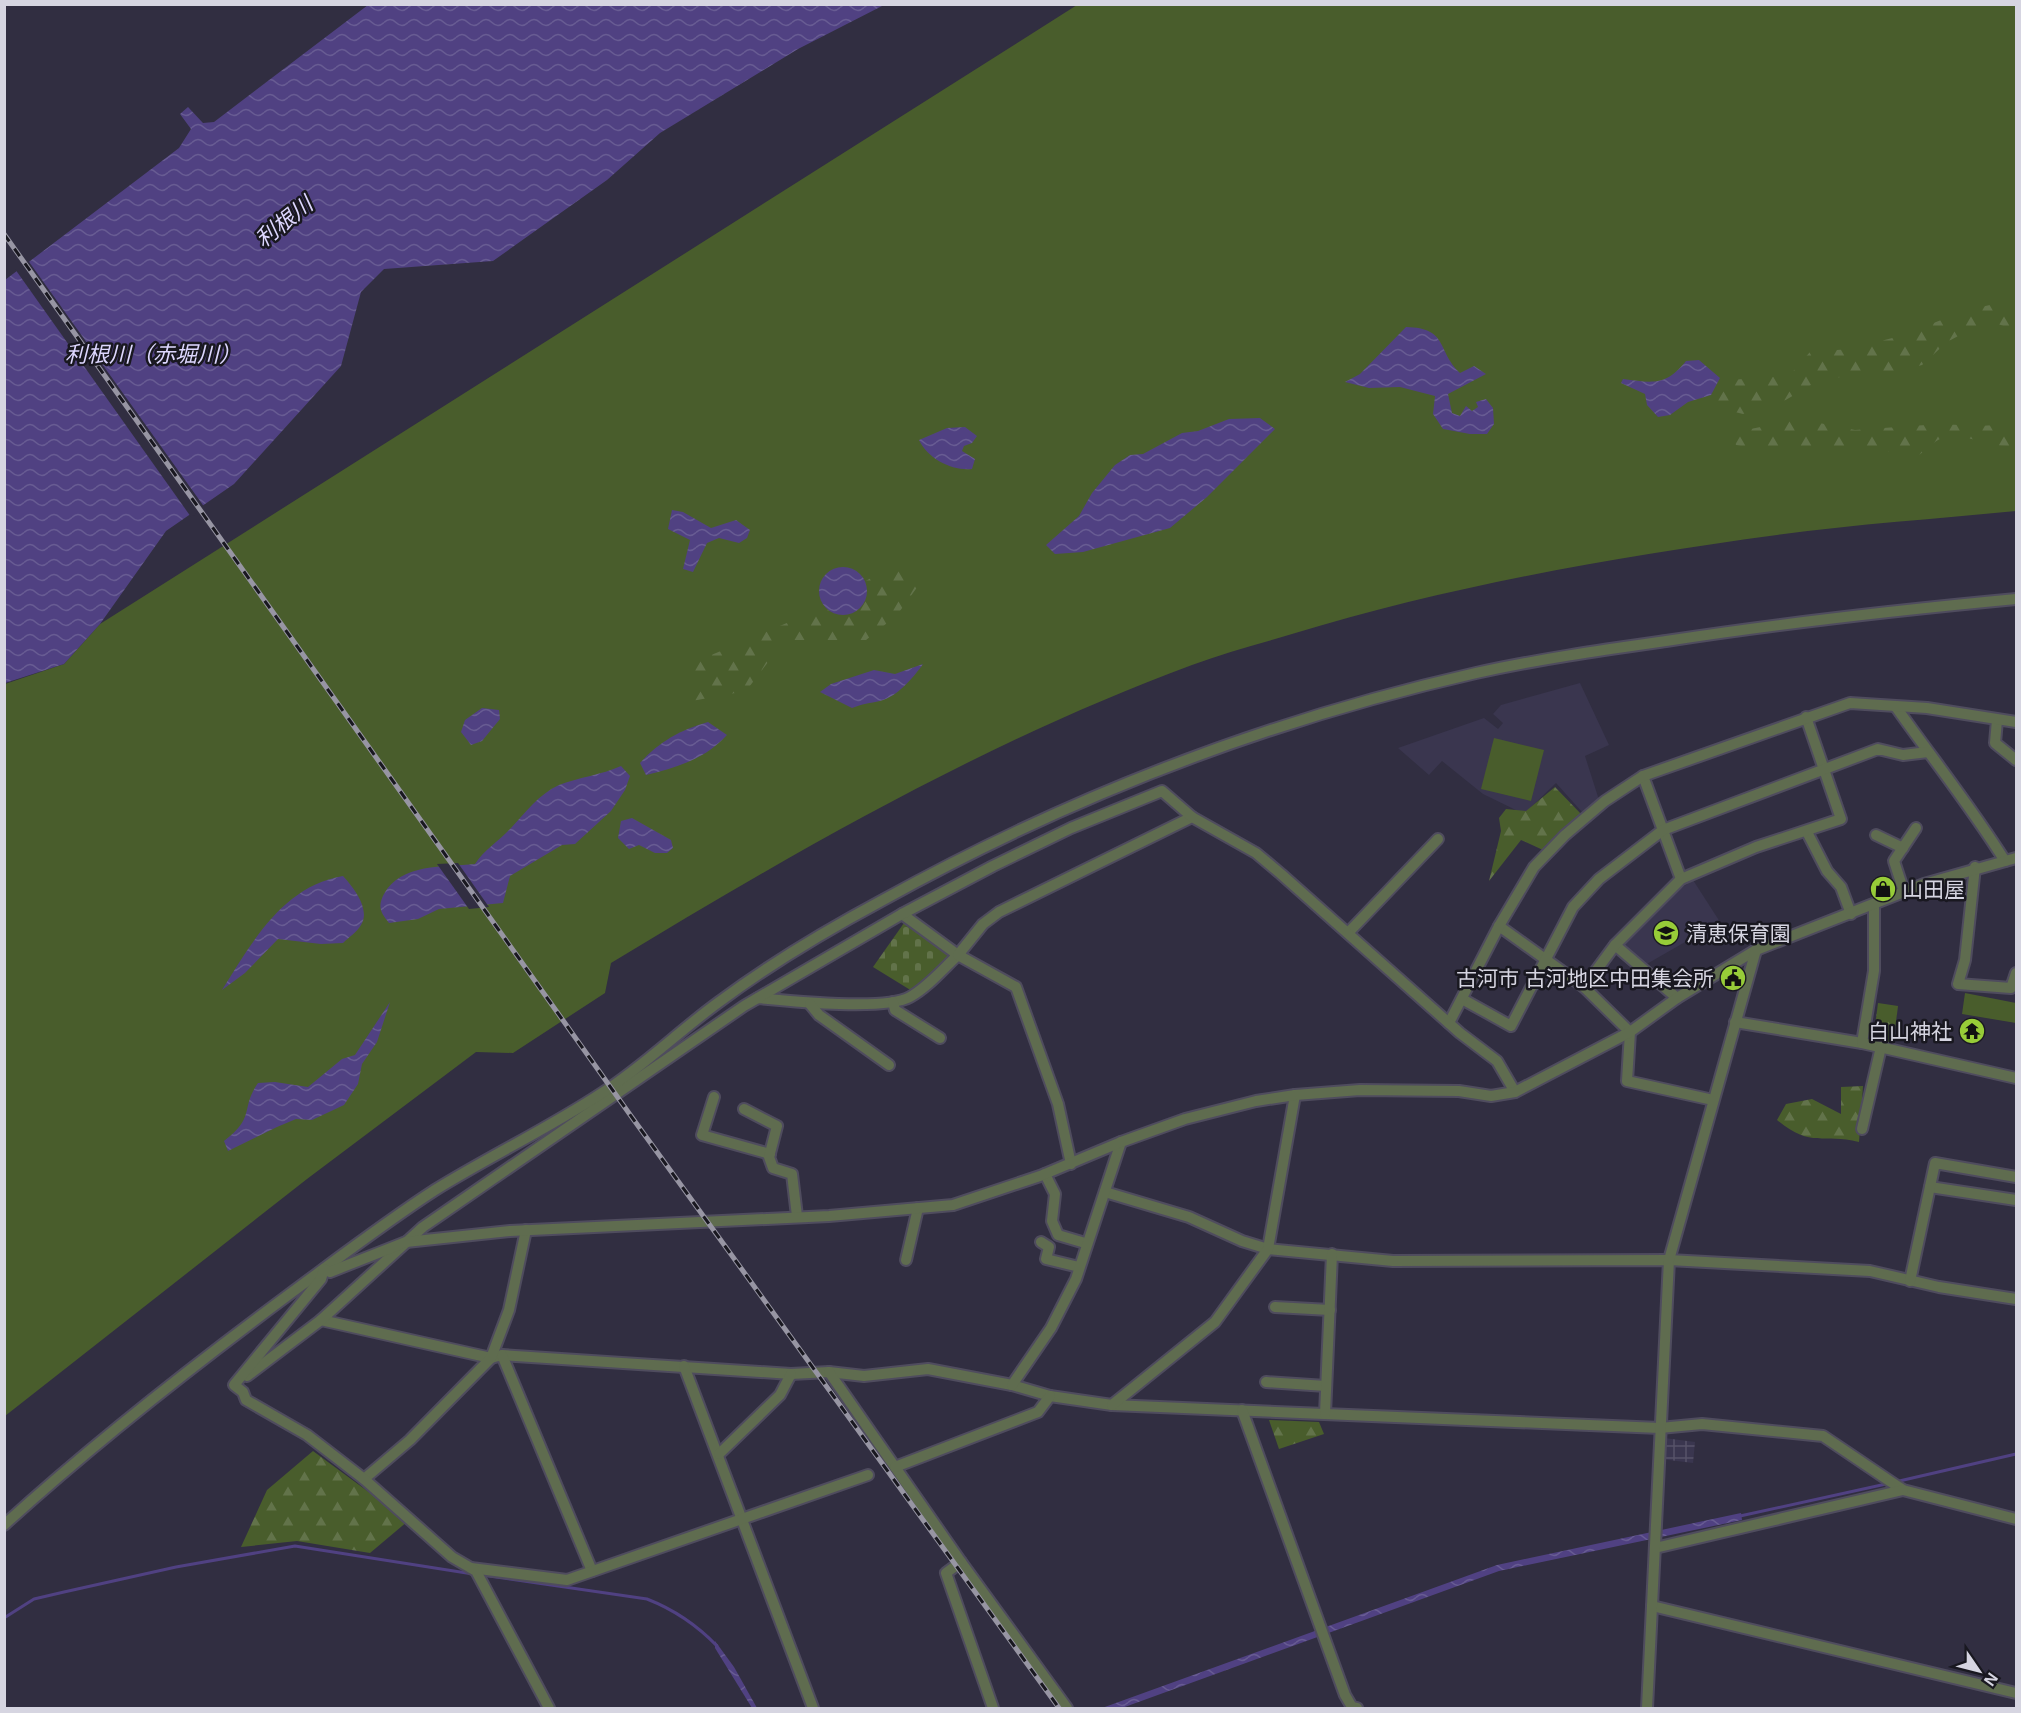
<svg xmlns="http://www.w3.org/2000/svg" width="2021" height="1713" viewBox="0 0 2021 1713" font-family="Helvetica,'Noto Sans JP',sans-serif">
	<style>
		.built { fill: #3a364f }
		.industrial { fill: url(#industrial-grid) }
		.grass { fill: #495d2c }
		.forest { fill: url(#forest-firs) }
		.cemetery { fill: url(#cemetery-stones) }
		.water { fill: url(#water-waves) }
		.pier { fill: #312e41 }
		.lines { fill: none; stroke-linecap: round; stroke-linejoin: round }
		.stream { stroke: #504182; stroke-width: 3 }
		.minor-casing { stroke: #4f4c5e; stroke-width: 14 }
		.minor { stroke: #5f6c4f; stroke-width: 10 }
		.rail-casing { stroke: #9795a3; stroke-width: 5 }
		.rail { stroke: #191820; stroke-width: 3; stroke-dasharray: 9; stroke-linecap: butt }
		.labels { text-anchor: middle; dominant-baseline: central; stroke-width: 5; stroke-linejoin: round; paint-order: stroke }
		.poi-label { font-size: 21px; fill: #d6d5e1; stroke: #191820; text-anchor: start }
		.water-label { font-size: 22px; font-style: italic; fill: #ddd7fe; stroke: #191820 }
	</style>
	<defs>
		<pattern id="industrial-grid" width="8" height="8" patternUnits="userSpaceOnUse" patternTransform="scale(1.5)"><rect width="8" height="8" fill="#3a364f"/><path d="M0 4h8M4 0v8" fill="none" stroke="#565268"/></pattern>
		<pattern id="forest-firs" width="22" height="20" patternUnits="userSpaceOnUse" patternTransform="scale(1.5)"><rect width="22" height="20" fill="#495d2c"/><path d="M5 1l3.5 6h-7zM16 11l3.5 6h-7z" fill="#62734a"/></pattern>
		<pattern id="cemetery-stones" width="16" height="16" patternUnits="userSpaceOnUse" patternTransform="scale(1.5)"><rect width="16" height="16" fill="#495d2c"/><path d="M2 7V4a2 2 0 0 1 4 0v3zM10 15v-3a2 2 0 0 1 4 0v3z" fill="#62734a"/></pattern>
		<pattern id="water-waves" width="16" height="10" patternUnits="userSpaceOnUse" patternTransform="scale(1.5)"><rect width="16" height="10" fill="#504182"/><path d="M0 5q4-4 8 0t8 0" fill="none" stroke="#685c93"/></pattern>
	</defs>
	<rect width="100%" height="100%" fill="#312e41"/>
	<g class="built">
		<polygon points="1580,683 1609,745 1585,756 1599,800 1582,812 1556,783 1524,814 1483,794 1442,761 1429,775 1398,748 1484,718 1498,729 1503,723 1493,714 1501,705"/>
		<polygon points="1693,880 1720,922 1645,965 1620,945 1670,896"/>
	</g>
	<polygon class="industrial" points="1664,1438 1695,1442 1693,1463 1661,1459"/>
	<g class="grass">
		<path d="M1077,5h939v506c-79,8 -160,13 -239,24 -163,22 -327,51 -485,99 -33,10 -68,19 -100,31 -207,77 -393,184 -581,298l-6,30 -92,60 -37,-1 -169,127 -302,237v-732l59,-20 36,-40z"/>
		<polygon points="1494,738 1544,750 1531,801 1481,789"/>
		<polygon points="1965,993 2016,1003 2016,1023 1962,1014"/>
	</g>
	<g class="forest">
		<polygon points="2013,300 2016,302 2016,331 1988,320 1947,342 1922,365 1893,373 1865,372 1816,382 1784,401 1743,414 1719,408 1703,398 1714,381 1789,376 1810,352 1850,349 1900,336 1967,310"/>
		<path d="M1799,419l56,11 85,-6 38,2 38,-2v21c-20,6 -53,-15 -74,-7 -8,3 -16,12 -23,17l-88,-9 -62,6 -33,-7 -5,-12z"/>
		<polygon points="889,568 926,575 897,615 866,640 785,640 746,691 692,701 690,664 801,617"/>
		<polygon points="1555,787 1582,815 1543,850 1521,840 1489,881 1501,831 1499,818 1506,809 1526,811"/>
		<polygon points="1878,1003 1898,1006 1893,1045 1873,1042"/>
		<path d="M1863,1086l-4,56c-37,-9 -47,7 -82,-22l9,-16 26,-5 29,15v-27z"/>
		<polygon points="1269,1420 1319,1422 1324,1434 1279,1449"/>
		<polygon points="313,1451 408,1521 370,1553 297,1541 241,1547 267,1490"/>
	</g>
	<polygon class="cemetery" points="904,923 949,955 928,978 912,991 873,967"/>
	<g class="water">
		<polygon points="368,5 884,5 798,49 660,133 607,180 493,261 384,269 361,292 341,366 234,484 166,531 100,624 64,664 5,683 5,280 179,148 191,129 180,114 188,107 203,123 214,122"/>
		<path d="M1406,327c43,1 30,23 54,46l14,-7 12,8 -38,20 4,19 8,3 6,-10 6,5 6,-4 -2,-5 10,-3 7,9 1,16 -7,10h-17l-27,-5 -10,-15 2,-18 -35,-9 -31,1 -24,-6 15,-8z"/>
		<path d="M1699,360l21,18 -9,17 -23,7 -18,13 -12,2 -11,-12 -2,-11 -24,-11 2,-4c30,4 43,7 63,-18z"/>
		<polygon points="1260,418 1275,429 1207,497 1170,528 1083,552 1055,554 1046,545 1079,516 1092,493 1115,465 1130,455 1143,454 1182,433 1198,431 1229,419"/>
		<path d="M965,427l12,9 -5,7 -8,3 -2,5 13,8 -3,10c-20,2 -44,-10 -53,-29l28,-12z"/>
		<polygon points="672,510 683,512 711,528 736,520 750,530 747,538 739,543 719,538 707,543 693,572 683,569 690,540 668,529"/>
		<circle cx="843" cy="591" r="24"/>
		<path d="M923,664c-10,14 -26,33 -43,37 -10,2 -18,3 -28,7l-32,-16 11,-8 43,-14 21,4z"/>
		<polygon points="482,708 499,710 500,719 482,741 471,745 461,732 465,720"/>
		<path d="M708,722l19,13c-22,24 -49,32 -81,40l-6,-12c18,-21 42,-34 68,-41z"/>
		<path d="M621,766l9,10 -5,14 -14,21 -36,33 -13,1 -52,31 -7,27 -64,6 -21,10 -29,4c-8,-10 -12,-16 -5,-29 17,-31 60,-27 91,-30 10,-15 24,-23 36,-36 14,-15 28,-34 48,-43 21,-8 42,-10 62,-19z"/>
		<polygon points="632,818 671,840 673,848 667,853 655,853 639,845 629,849 618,838 621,821"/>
		<path d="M343,876c10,11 28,33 18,49 -4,7 -12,12 -18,18l-22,1 -43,-5 -33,34 -23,17c30,-48 61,-104 121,-114z"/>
		<path d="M390,1002l-13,40 -15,22 -4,20 -14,21 -32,15 -16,-1 -19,8 -49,24 -4,-10c32,-24 16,-32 34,-58l17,-1 33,5 34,-28 13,-4z"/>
		<polygon points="1741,1513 1742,1520 1499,1571 1122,1708 1102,1708 1497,1565"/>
		<polygon points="715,1641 734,1667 757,1708 752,1708 715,1648"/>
	</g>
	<g class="pier">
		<polygon points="27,259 205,508 191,517 15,269"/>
		<polygon points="458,863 489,907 469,909 437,864"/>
	</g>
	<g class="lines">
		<g class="stream">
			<polyline points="1895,1482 2016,1454"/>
			<polyline points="1740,1516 1886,1484"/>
			<path d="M482,1575l165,24c28,11 49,25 70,47"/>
			<polyline points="4,1618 34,1599 64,1592 176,1567 295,1546 473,1574"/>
		</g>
		<g class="minor-casing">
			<g id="minor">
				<path d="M1896,707c36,51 76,101 109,154"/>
				<polyline points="1997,720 1995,743 2016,760"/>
				<polyline points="1643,776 1681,879"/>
				<polyline points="1807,832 1827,871 1841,887 1851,914"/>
				<polyline points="1876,835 1903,848"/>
				<polyline points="1975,867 1965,960 1958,984 2011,988 2016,973"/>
				<polyline points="1904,892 1894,861 1916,828"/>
				<polyline points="1499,926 1584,987 1630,1032 1627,1081 1713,1100"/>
				<polyline points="1348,933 1438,839"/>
				<polyline points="1615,945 1677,998"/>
				<polyline points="1584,987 1615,945 1681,879 1756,847 1841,819 1806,717"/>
				<path d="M758,998c31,3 127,13 152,-1 18,-10 33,-28 48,-42l-56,-41"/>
				<polyline points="1462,999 1511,1026 1573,907 1599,879 1663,830 1878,749 1903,755 1928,752"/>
				<polyline points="893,1002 895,1010 940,1038"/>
				<polyline points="810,1004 819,1015 889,1065"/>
				<polyline points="1735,1022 1862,1043 2016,1078"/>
				<polyline points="1449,1023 1499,926 1534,867 1565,835 1605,801 1643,776 1850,703 1927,708 2016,722"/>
				<polyline points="1862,1043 1874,971 1874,906"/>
				<polyline points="714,1097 702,1135 770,1154"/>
				<polyline points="744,1109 777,1126 769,1157 773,1168 792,1174 797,1216"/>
				<polyline points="1862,1129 1881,1047"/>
				<polyline points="1071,1164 1058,1104 1016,987 958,955 983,924 999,912 1192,817"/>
				<polyline points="1045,1174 1055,1194 1052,1221 1058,1235 1085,1243"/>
				<polyline points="1930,1187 2016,1200"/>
				<polyline points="1105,1192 1189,1217 1242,1241 1268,1249 1393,1261 1669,1260 1870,1271 1939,1287 2016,1299"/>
				<polyline points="1041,1242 1049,1247 1046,1259 1079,1267"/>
				<polyline points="906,1260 918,1208"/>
				<polyline points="1910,1281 1935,1163 2016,1177"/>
				<polyline points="1275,1307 1330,1310"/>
				<polyline points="321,1320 491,1358 502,1355 791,1374 829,1372 864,1376 928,1369 1012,1385 1050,1396 1112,1405 1660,1428 1702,1424 1823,1436 1903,1490 2016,1519"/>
				<polyline points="502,1355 592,1571"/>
				<polyline points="684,1366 813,1708"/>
				<polyline points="829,1372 961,1562 1067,1708"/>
				<polyline points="247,1376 321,1320 423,1227 744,1006 902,914 993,866 1071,828 1162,791 1192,817 1256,853 1281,874 1460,1033 1497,1061 1515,1092"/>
				<polyline points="1266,1382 1326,1386"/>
				<polyline points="1012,1385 1051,1328 1076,1279 1121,1142"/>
				<polyline points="1112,1405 1215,1322 1268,1249 1295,1095"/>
				<polyline points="1242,1410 1345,1695 1352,1707 1357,1708"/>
				<polyline points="1325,1414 1332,1254"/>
				<polyline points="719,1454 780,1395 791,1374"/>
				<polyline points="895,1467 1038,1412 1050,1396"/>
				<polyline points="364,1479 410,1440 491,1358 509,1310 526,1230"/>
				<path d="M4,1525c90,-82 186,-157 283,-229 49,-36 97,-73 148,-106 55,-34 114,-62 167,-97 42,-27 77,-62 117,-91 51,-38 108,-72 164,-102 186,-103 386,-180 593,-227 63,-14 127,-23 190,-32 117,-18 233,-31 350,-42"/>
				<polyline points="1655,1548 1903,1490"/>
				<polyline points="961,1562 946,1573 993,1708"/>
				<polyline points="471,1568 567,1580 868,1475"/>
				<polyline points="1652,1606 2016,1693"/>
				<polyline points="549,1708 476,1571 452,1557 364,1479 307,1435 246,1400 243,1392 234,1385 321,1279 324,1269 330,1272 406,1242 510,1231 829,1216 953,1205 1040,1176 1121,1142 1185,1119 1256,1101 1295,1095 1360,1090 1459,1091 1491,1096 1515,1092 1630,1032 1677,998 1756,950 1924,884 2016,858"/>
				<polyline points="1647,1708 1669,1260 1756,950"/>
			</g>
		</g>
		<use href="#minor" class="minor"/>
		<g class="rail-casing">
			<polyline id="rail" points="4,234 631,1116 1059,1708"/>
		</g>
		<use href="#rail" class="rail"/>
	</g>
	<defs>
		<g id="shop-disc" transform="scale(1.35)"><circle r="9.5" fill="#97cc38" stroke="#191820"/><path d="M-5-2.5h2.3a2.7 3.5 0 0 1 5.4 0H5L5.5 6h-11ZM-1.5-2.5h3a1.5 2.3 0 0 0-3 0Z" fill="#111"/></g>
		<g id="school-disc" transform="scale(1.35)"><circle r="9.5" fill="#97cc38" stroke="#191820"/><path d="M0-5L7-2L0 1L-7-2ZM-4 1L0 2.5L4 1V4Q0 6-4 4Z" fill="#111"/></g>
		<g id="civic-disc" transform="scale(1.35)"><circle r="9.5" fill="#97cc38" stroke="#191820"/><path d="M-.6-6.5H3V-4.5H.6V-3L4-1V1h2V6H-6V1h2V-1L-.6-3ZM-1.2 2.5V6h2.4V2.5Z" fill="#111"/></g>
		<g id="temple-disc" transform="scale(1.35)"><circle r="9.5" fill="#97cc38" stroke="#191820"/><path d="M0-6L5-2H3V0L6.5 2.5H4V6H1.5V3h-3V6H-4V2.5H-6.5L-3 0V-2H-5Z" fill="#111"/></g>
	</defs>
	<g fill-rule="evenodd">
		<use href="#shop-disc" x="1883" y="889"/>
		<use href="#school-disc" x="1666" y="933"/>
		<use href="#civic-disc" x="1733" y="978"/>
		<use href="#temple-disc" x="1972" y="1031"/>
	</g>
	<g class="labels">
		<g class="poi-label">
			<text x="1902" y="889">山田屋</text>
			<text x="1686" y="933">清恵保育園</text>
			<text x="1714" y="978" text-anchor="end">古河市 古河地区中田集会所</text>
			<text x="1952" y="1031" text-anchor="end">白山神社</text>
		</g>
		<g class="water-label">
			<text transform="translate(284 222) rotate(-39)">利根川</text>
			<text x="153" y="354">利根川（赤堀川）</text>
		</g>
	</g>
	<rect width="2021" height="1713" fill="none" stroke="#d6d5e1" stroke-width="12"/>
	<g transform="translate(1979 1671) rotate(125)" stroke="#191820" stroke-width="4.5" paint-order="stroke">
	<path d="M0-4.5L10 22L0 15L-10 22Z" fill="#d6d5e1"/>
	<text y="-9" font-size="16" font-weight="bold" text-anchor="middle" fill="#d6d5e1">N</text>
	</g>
</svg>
